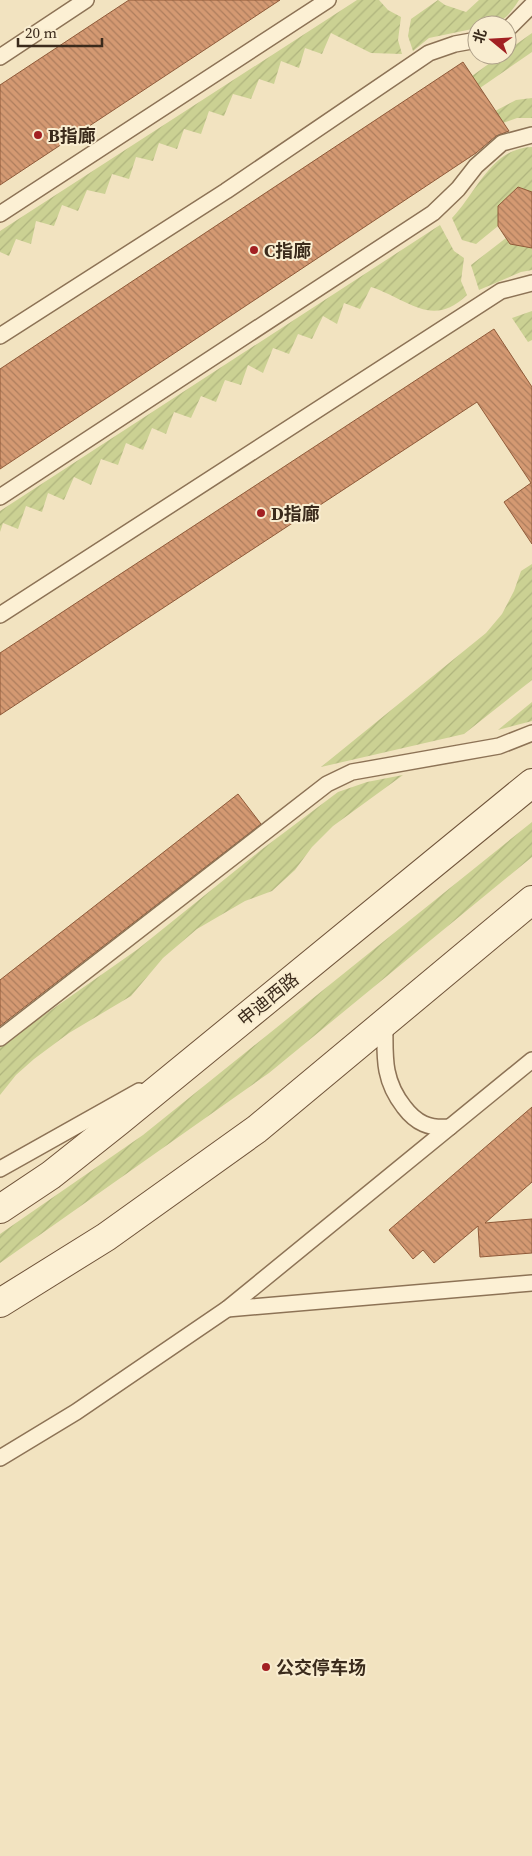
<svg xmlns="http://www.w3.org/2000/svg" width="532" height="1856" viewBox="0 0 532 1856" font-family="'Source Serif 4','Noto Sans SC',serif">
	<style>
		.garden { fill: url(#garden-furrows) }
		.building { fill: url(#building-back-hatch); stroke: #8f5a39 }
		.lines { fill: none; stroke-linecap: round; stroke-linejoin: round }
		.lane-casing { stroke: #8d7356; stroke-width: 18 }
		.secondary-casing { stroke: #6f5339; stroke-width: 30 }
		.lane { stroke: #fcf0d4; stroke-width: 15 }
		.secondary { stroke: #fcf0d4; stroke-width: 28 }
		.poi-dot { fill: #a22022; stroke: #f9edd0; stroke-width: 2 }
		.labels { text-anchor: middle; dominant-baseline: central; stroke-width: 4; stroke-linejoin: round; paint-order: stroke }
		.poi-label { font-size: 18px; font-weight: bold; fill: #3b2b1c; stroke: #f9edd0; text-anchor: start }
		.street-label { font-size: 18px; fill: #3b2b1c; stroke: #f9edd0 }
	</style>
	<defs>
		<pattern id="garden-furrows" width="10" height="10" patternUnits="userSpaceOnUse" patternTransform="scale(1.25)"><rect width="10" height="10" fill="#cbd193"/><path d="M-1 1l2-2M0 10L10 0M9 11l2-2" fill="none" stroke="#afb47e"/></pattern>
		<pattern id="building-back-hatch" width="6" height="6" patternUnits="userSpaceOnUse" patternTransform="scale(1.25)"><rect width="6" height="6" fill="#d49972"/><path d="M-1 5l2 2M0 0l6 6M5-1l2 2" fill="none" stroke="#ad7d5d"/></pattern>
	</defs>
	<rect width="100%" height="100%" fill="#f2e3c0"/>
	<g class="garden">
		<polygon points="357,0 379,0 388,10 401,17 398,40 402,54 371,53 331,33 322,54 305,48 299,68 281,61 274,84 259,79 251,99 233,94 224,116 209,111 201,134 184,129 177,149 159,143 153,161 136,157 129,179 112,174 105,194 87,190 78,211 62,205 54,226 36,221 31,244 16,239 9,256 0,252 0,231"/>
		<path d="M438,0l7,5 21,7 13,-12h40c-12,19 -19,25 -42,25v3l-48,10 -16,13 -5,-15 3,-17z"/>
		<polygon points="532,33 532,52 480,88 472,76 501,55 507,55 507,51"/>
		<polygon points="532,98 532,118 517,118 503,123 495,111 516,100"/>
		<path d="M532,147v45l-14,-5 -20,19v20l-22,18 -14,-4 -10,-22c25,-26 39,-70 80,-71z"/>
		<path d="M440,225l14,26 10,7 -3,23 6,14c-35,34 -59,4 -96,-8l-11,22 -16,-6 -7,21 -14,-8 -11,23 -14,-5 -9,20 -16,-6 -10,25 -15,-8 -7,20 -16,-5 -9,22 -15,-6 -10,22 -17,-6 -8,22 -14,-6 -9,22 -17,-7 -8,22 -17,-6 -10,26 -17,-8 -10,23 -16,-7 -6,19 -16,-6 -8,23 -15,-6 -3,9v-21z"/>
		<polygon points="506,238 532,245 532,270 521,272 479,290 471,265"/>
		<polygon points="532,311 532,340 528,342 512,318"/>
		<polygon points="532,564 532,680 464,734 321,767 486,633 502,614 514,591 521,571"/>
		<polygon points="532,702 532,721 498,730"/>
		<polygon points="403,775 333,826 312,847 295,870 272,891 245,901 197,929 163,958 131,996 69,1033 34,1059 16,1075 0,1095 0,1046 138,949 261,850 338,792 367,782"/>
		<polygon points="532,822 532,857 269,1073 0,1263 0,1234 143,1135"/>
	</g>
	<g class="building">
		<polygon points="129,0 280,0 0,185 0,85"/>
		<polygon points="463,62 509,131 496,136 476,153 0,469 0,369"/>
		<polygon points="518,187 532,192 532,248 510,244 498,226 498,206"/>
		<polygon points="494,329 532,387 532,544 504,502 531,483 477,402 0,715 0,653"/>
		<polygon points="238,794 261,824 0,1026 0,980"/>
		<polygon points="532,1107 532,1182 485,1223 532,1219 532,1253 480,1257 478,1226 434,1263 423,1250 413,1259 389,1230"/>
	</g>
	<g class="lines">
		<g class="lane-casing">
			<g id="lane">
				<polyline points="507,30 532,5"/>
				<polyline points="0,57 86,0"/>
				<polyline points="0,214 328,0"/>
				<polyline points="0,336 226,191 429,53 455,44 477,40"/>
				<polyline points="0,497 433,213 458,189 476,166 502,143 532,135"/>
				<polyline points="0,615 501,291 532,283"/>
				<path d="M385,1022c0,33 -3,57 19,85 12,16 25,22 46,20"/>
				<polyline points="0,1038 327,784 352,772 499,746 532,733"/>
				<polyline points="0,1169 139,1091"/>
				<polyline points="227,1309 532,1283"/>
				<polyline points="0,1458 76,1412 227,1309 532,1060"/>
			</g>
		</g>
		<g class="secondary-casing">
			<g id="secondary">
				<polyline points="0,1209 51,1175 119,1121 532,783"/>
				<polyline points="0,1303 106,1237 257,1129 532,900"/>
			</g>
		</g>
		<use href="#lane" class="lane"/>
		<use href="#secondary" class="secondary"/>
	</g>
	<g class="poi-dot">
		<circle cx="38" cy="135" r="5"/>
		<circle cx="254" cy="250" r="5"/>
		<circle cx="261" cy="513" r="5"/>
		<circle cx="266" cy="1667" r="5"/>
	</g>
	<g class="labels">
		<g class="poi-label">
			<text x="48" y="135">B指廊</text>
			<text x="264" y="250">C指廊</text>
			<text x="271" y="513">D指廊</text>
			<text x="276" y="1667">公交停车场</text>
		</g>
		<g class="street-label">
			<text transform="translate(268 999) rotate(-39)">申迪西路</text>
		</g>
	</g>
	<g transform="translate(492 40) rotate(288)"><circle r="24" fill="#f9edd0" stroke="#ad9f88"/>
	<path d="M0-4L9 19L0 12L-9 19Z" fill="#a22022"/>
	<text y="-8" font-size="14" font-weight="bold" text-anchor="middle" fill="#3b2b1c">北</text>
	</g>
	<path d="M18 38v8h84v-8" fill="none" stroke="#3b2b1c" stroke-width="2.5"/>
	<text x="25" y="38" font-size="15" fill="#3b2b1c" stroke="#f9edd0" stroke-width="4" paint-order="stroke">20 m</text>
</svg>
